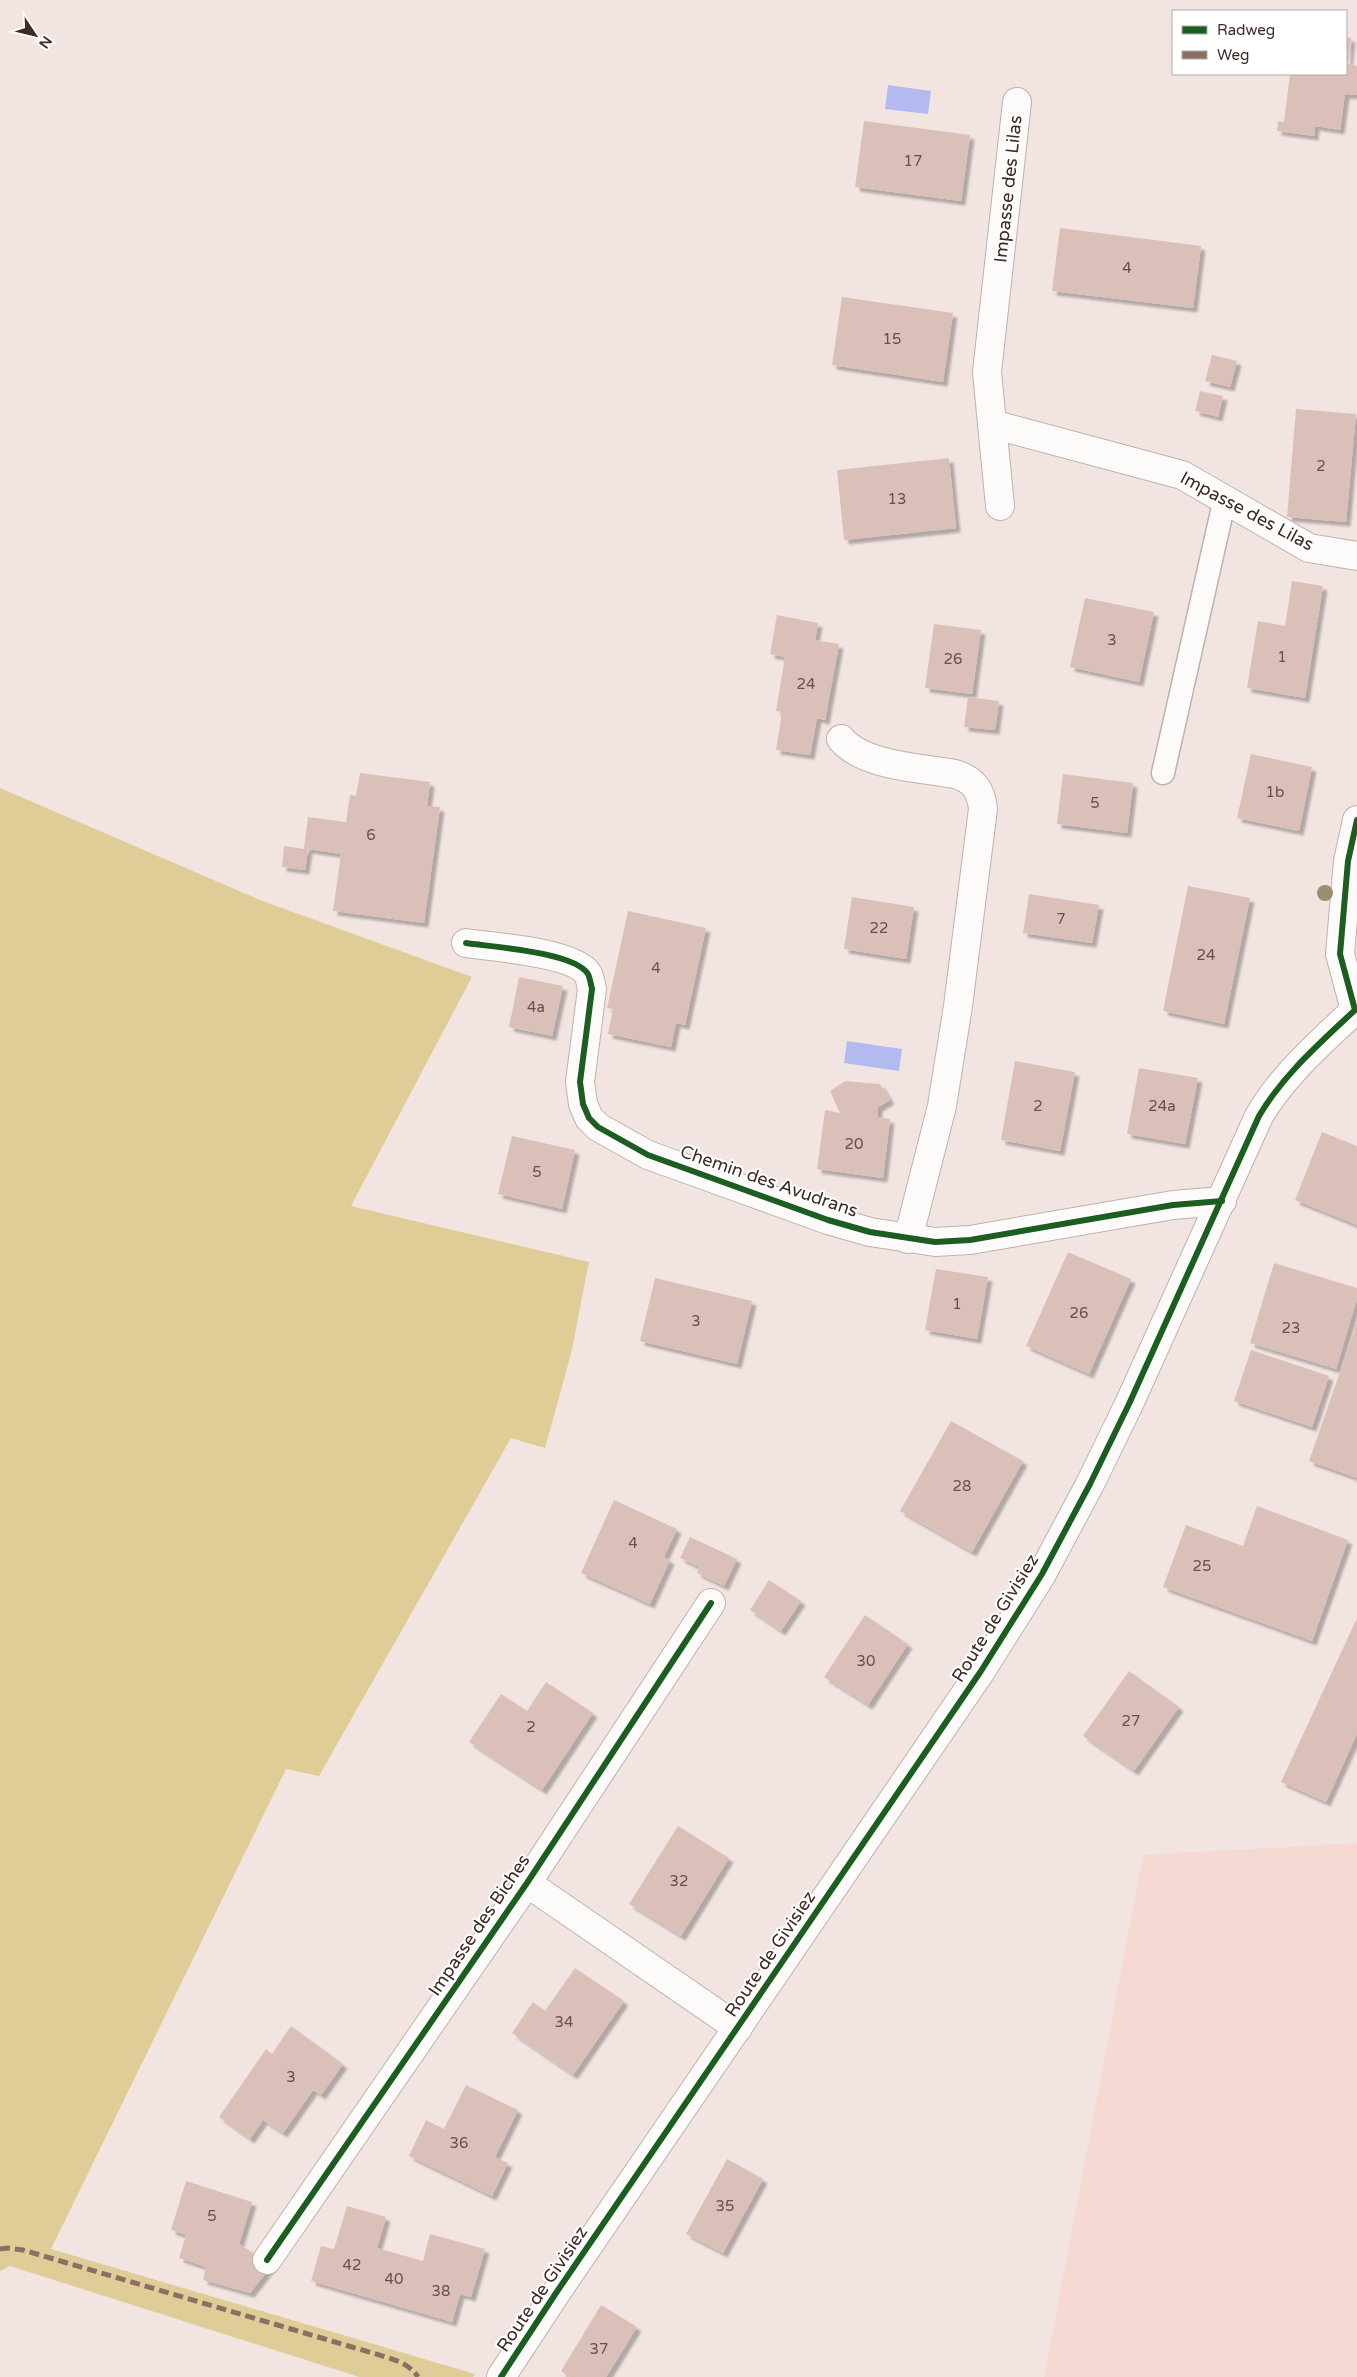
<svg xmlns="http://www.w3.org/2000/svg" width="1357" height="2377" viewBox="0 0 1357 2377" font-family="'Varela Round',sans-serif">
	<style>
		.built { fill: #f5d9d2 }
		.green { fill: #e0cc97 }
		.water { fill: #b2baef }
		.building { fill: #dbc0b9; filter: url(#shadow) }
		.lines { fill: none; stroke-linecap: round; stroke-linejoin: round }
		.service-casing { stroke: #c0b1ac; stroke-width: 25 }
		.minor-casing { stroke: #c0b1ac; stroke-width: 30 }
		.tertiary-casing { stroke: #c0b1ac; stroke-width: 30 }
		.service { stroke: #fdfbfa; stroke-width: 22 }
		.minor { stroke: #fdfbfa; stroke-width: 28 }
		.tertiary { stroke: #fdfbfa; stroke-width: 28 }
		.quiet { stroke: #8d6e63; stroke-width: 5; stroke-dasharray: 10 5; stroke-linecap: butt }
		.cycleway-casing { stroke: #fff; stroke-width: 9 }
		.cycleway { stroke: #1b5e20; stroke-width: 6 }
		.tree { fill: #9b8e70 }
		.labels { text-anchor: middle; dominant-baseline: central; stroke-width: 4; stroke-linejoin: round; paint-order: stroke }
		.number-label { font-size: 15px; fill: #66504a }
		.street-label { font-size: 18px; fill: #3f2a25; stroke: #fff }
	</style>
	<defs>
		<filter id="shadow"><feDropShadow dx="4.5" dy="4.5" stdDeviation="1" flood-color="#0004"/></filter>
	</defs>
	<rect width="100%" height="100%" fill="#f2e5e1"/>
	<polygon class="built" points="1357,1843 1357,2377 1044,2377 1143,1855"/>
	<polygon class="green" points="0,788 260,900 472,977 351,1206 589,1262 571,1354 545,1448 511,1438 319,1776 286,1769 51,2249 475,2374 473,2377 359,2377 10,2266 0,2271"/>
	<g class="water">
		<polygon points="888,85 931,91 928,114 885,109"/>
		<polygon points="847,1041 902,1049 899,1071 844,1063"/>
	</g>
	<g class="building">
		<polygon points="1346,37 1351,38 1348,64 1357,66 1357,95 1345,94 1340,130 1315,126 1314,136 1277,131 1278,121 1284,122 1290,74 1346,74"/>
		<polygon points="864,121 970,135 961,201 855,187"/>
		<polygon points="1060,228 1201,246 1193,308 1052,291"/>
		<polygon points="842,297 953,313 943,382 832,365"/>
		<polygon points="1212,355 1237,361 1230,387 1205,381"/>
		<polygon points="1200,391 1223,396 1218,417 1195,411"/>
		<polygon points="1296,409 1356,414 1346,522 1287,517"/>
		<polygon points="949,458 956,528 844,540 837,470"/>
		<polygon points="1292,581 1323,586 1305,698 1247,688 1258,621 1285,626"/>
		<polygon points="1085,598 1154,612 1139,682 1070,667"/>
		<polygon points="777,615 818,623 815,640 839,644 825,720 817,718 810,755 776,750 782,712 776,711 785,657 770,654"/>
		<polygon points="934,624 981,630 972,694 925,688"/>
		<polygon points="968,697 999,701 995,730 964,727"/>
		<polygon points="1251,754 1312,767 1299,831 1237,818"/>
		<polygon points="360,773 430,782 427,806 440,807 424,923 333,911 341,854 308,849 305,870 282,867 284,846 304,849 308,817 346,822 350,795 356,796"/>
		<polygon points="1063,774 1133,783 1127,833 1057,824"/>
		<polygon points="1188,886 1250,898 1224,1024 1163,1011"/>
		<polygon points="1029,894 1099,905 1092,943 1023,933"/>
		<polygon points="852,897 914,907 906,959 844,949"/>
		<polygon points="628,911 706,928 685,1025 676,1023 671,1047 608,1034 613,1009 607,1008"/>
		<polygon points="519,977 563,986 552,1036 509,1027"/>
		<polygon points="1015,1061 1075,1072 1060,1151 1001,1140"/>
		<polygon points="1139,1068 1198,1078 1185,1144 1127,1134"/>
		<polygon points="845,1081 880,1084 890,1100 878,1107 878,1117 890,1119 883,1178 817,1169 825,1110 840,1113 830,1091"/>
		<polygon points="1322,1132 1357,1146 1357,1225 1295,1200"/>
		<polygon points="512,1136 575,1150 562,1209 498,1194"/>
		<polygon points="1068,1252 1131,1279 1089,1374 1026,1346"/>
		<polygon points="1274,1263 1357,1288 1357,1299 1336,1369 1250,1343"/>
		<polygon points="936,1269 988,1277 977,1339 925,1330"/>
		<polygon points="655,1278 752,1301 737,1364 640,1341"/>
		<polygon points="1357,1323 1357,1478 1309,1461"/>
		<polygon points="1251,1350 1329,1376 1312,1427 1234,1401"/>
		<polygon points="951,1421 1023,1461 972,1552 900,1511"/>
		<polygon points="614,1500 677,1529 664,1557 670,1560 650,1604 581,1573"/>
		<polygon points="1257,1506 1348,1540 1312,1641 1163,1587 1186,1525 1243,1546"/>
		<polygon points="690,1537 737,1559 724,1586 697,1573 699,1567 680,1558"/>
		<polygon points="769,1580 801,1601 781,1631 750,1610"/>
		<polygon points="865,1615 908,1644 868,1705 824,1677"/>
		<polygon points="1357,1618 1357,1734 1326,1802 1281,1782"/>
		<polygon points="1129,1671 1179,1707 1134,1771 1083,1736"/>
		<polygon points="546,1682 593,1713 542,1790 469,1742 501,1694 527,1711"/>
		<polygon points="678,1826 729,1858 681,1936 629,1904"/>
		<polygon points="575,1968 624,2001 573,2075 512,2033 533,2002 545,2011"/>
		<polygon points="291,2026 343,2064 321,2095 313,2090 283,2133 263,2120 250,2139 219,2117 266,2049 272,2054"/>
		<polygon points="466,2085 518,2110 495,2157 508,2163 492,2196 409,2156 426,2120 444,2129"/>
		<polygon points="727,2159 763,2179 723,2253 686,2234"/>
		<polygon points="186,2181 252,2202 239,2244 272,2265 250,2293 203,2280 206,2267 179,2258 186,2235 171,2230"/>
		<polygon points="347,2206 386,2217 377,2248 423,2261 430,2234 485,2249 471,2297 460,2294 452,2322 311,2281 321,2246 334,2249"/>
		<polygon points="601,2305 637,2327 606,2377 570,2377 561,2371"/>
	</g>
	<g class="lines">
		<g class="service-casing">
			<polyline id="service" points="1163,773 1225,498"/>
		</g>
		<g class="minor-casing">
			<g id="minor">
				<polyline points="1017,102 987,372 992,424 1182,475 1309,548 1357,556"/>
				<polyline points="992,424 1000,506"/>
				<path d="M841,739c22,27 81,29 114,35 19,6 26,16 28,35l-25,197 -16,100 -34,133"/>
				<path d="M466,943c26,4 108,9 122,31 2,4 3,11 4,15l-12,93 3,22 6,14 9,9 50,28 180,65 42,12 65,10 35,-2 203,-35 49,-4"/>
				<polyline points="527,1883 738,2028"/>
				<polyline points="267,2260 527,1883 711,1603"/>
				<path d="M501,2377l55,-84 425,-622 61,-97 48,-90 39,-80 130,-288c24,-41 61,-73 96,-106"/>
			</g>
		</g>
		<g class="tertiary-casing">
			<polyline id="tertiary" points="1357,820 1348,861 1340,954 1355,1010 1357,1012"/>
		</g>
		<use href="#service" class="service"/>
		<use href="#minor" class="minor"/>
		<use href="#tertiary" class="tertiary"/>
		<path class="quiet" d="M0,2249l8,-1 15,2 363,107c13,4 24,8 32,20"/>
		<g class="cycleway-casing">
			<g id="cycleway">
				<path d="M466,943c26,4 108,9 122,31 2,4 3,11 4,15l-12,93 3,22 6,14 9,9 50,28 180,65 42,12 65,10 35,-2 203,-35 49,-4"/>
				<polyline points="267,2260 527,1883 711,1603"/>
				<path d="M501,2377l55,-84 425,-622 61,-97 48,-90 39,-80 130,-288c24,-41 61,-73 96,-106l-15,-56 8,-93 9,-41"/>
			</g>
		</g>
		<use href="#cycleway" class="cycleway"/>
	</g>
	<circle class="tree" cx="1325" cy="893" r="8"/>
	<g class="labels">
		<g class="number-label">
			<text x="913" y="161">17</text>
			<text x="1127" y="268">4</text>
			<text x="892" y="339">15</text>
			<text x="1321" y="466">2</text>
			<text x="897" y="499">13</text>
			<text x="1112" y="640">3</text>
			<text x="1282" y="657">1</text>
			<text x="953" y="659">26</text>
			<text x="806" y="684">24</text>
			<text x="1275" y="792">1b</text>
			<text x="1095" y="803">5</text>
			<text x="371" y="835">6</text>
			<text x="1061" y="919">7</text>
			<text x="879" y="928">22</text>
			<text x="1206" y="955">24</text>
			<text x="656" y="968">4</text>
			<text x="536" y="1007">4a</text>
			<text x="1038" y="1106">2</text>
			<text x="1162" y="1106">24a</text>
			<text x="854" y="1144">20</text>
			<text x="537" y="1172">5</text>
			<text x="957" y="1304">1</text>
			<text x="1079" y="1313">26</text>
			<text x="696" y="1321">3</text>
			<text x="1291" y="1328">23</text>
			<text x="962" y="1486">28</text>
			<text x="633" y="1543">4</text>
			<text x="1202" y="1566">25</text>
			<text x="866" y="1661">30</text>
			<text x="1131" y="1721">27</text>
			<text x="531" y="1727">2</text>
			<text x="679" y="1881">32</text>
			<text x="564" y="2022">34</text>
			<text x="291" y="2077">3</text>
			<text x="459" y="2143">36</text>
			<text x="725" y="2206">35</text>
			<text x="212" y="2216">5</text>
			<text x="352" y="2265">42</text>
			<text x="394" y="2279">40</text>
			<text x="441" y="2291">38</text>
			<text x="599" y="2349">37</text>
		</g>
		<g class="street-label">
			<text transform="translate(1008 189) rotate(-84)">Impasse des Lilas</text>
			<text transform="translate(1247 511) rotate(28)">Impasse des Lilas</text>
			<text transform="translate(769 1181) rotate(19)">Chemin des Avudrans</text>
			<text transform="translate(995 1618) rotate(-58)">Route de Givisiez</text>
			<text transform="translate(479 1925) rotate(-56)">Impasse des Biches</text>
			<text transform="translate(770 1954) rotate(-56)">Route de Givisiez</text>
			<text transform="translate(542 2289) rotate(-56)">Route de Givisiez</text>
		</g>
	</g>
	<rect x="1172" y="10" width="175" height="65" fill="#ffffff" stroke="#b2aaa8"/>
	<rect x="1182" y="26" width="25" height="8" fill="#1b5e20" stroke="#b2aaa8"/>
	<text x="1217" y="35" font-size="15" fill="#3f2a25">Radweg</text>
	<rect x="1182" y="51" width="25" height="8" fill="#8d6e63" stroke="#b2aaa8"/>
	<text x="1217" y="60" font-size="15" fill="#3f2a25">Weg</text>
	<g transform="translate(35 35) rotate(125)" stroke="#ffffff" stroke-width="4" paint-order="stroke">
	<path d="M0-4L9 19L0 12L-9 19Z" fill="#3f2a25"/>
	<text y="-8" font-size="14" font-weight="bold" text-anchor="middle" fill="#3f2a25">N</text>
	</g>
</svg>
